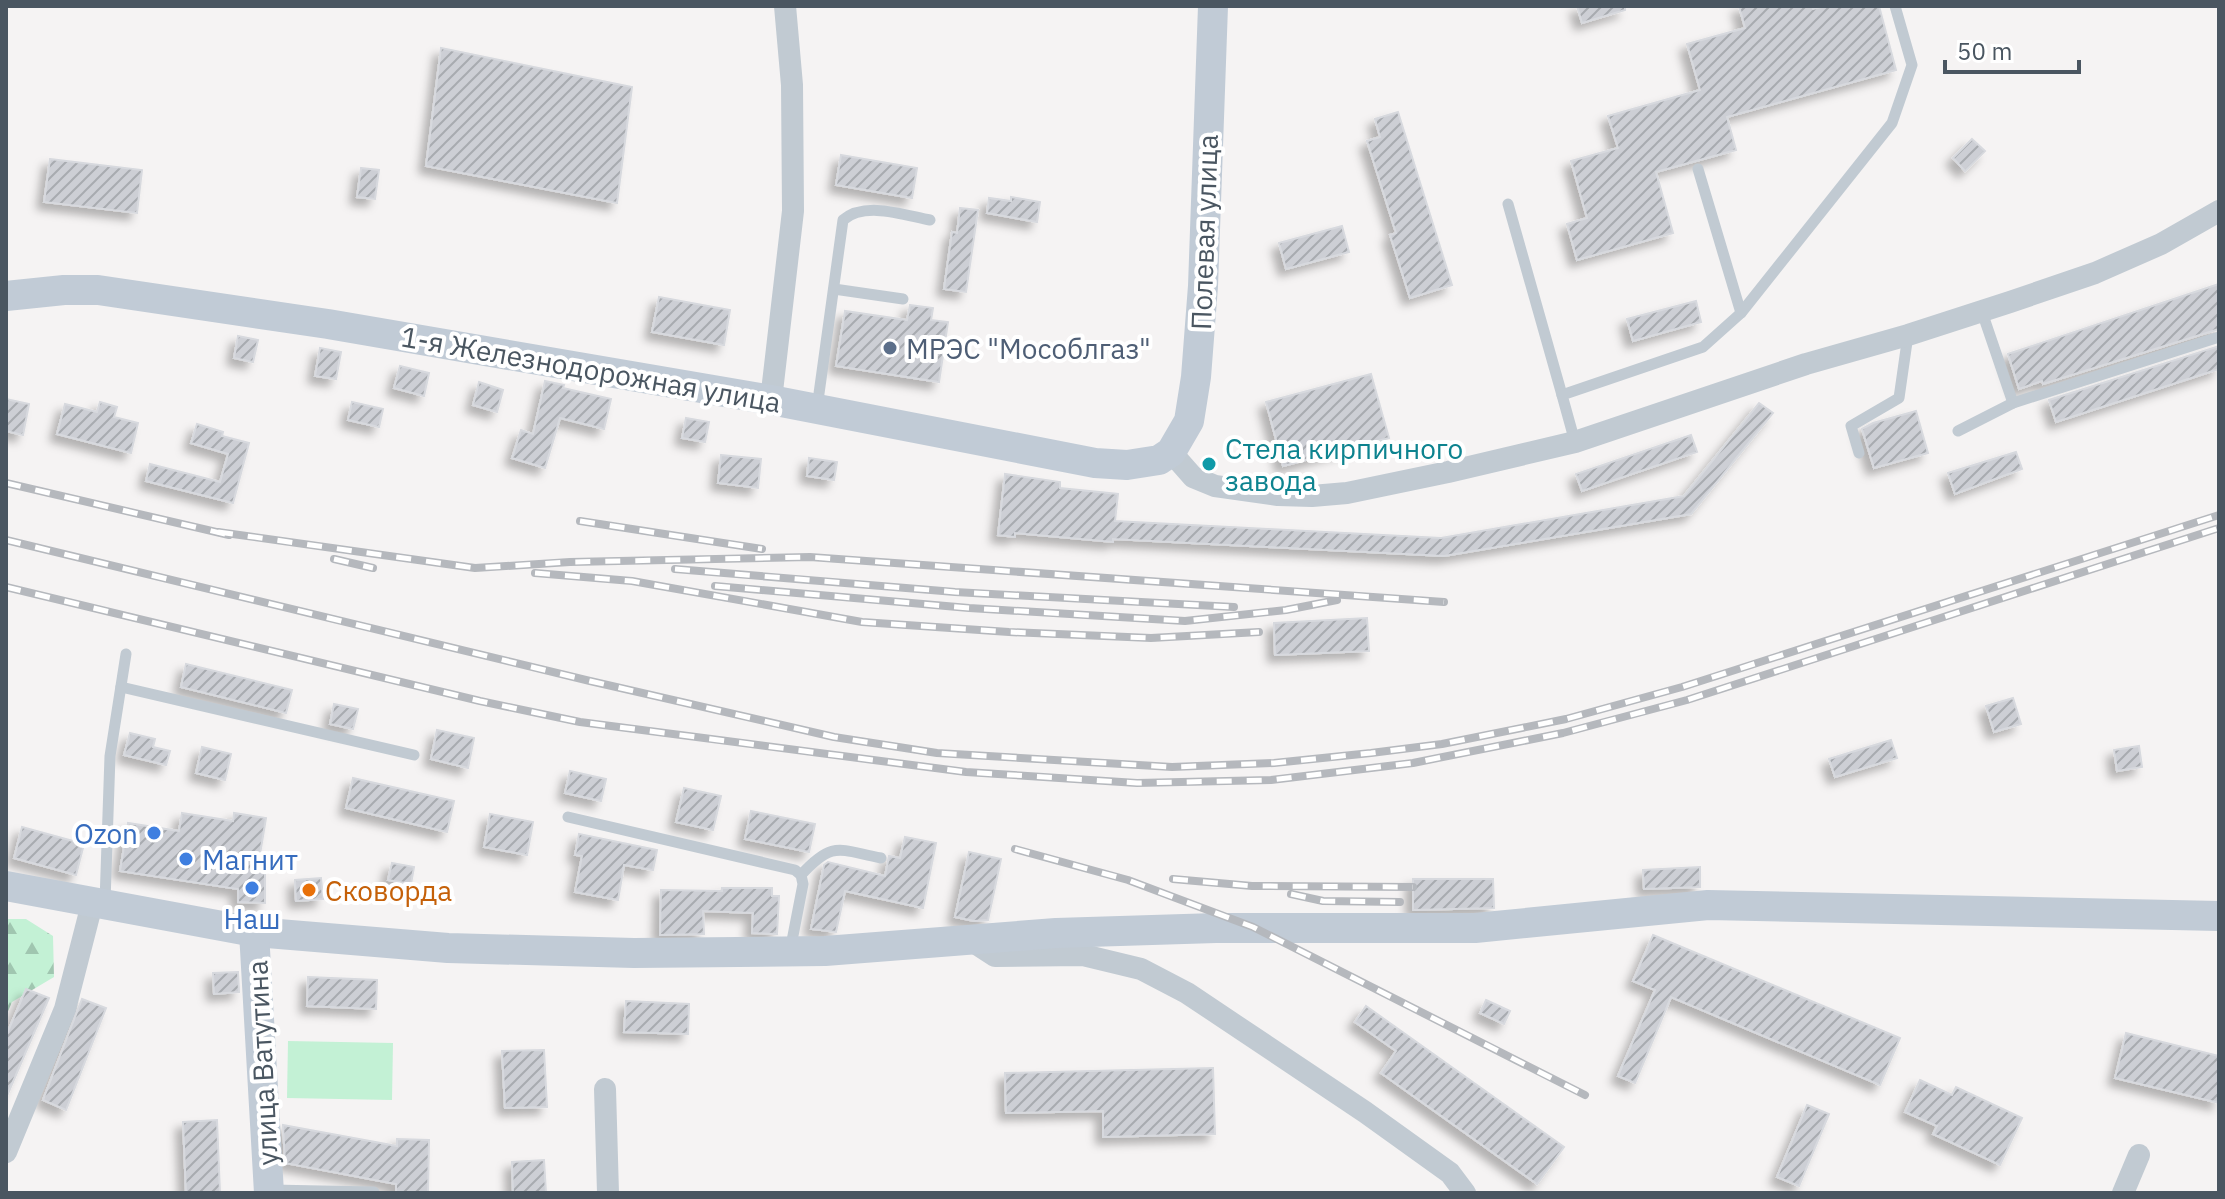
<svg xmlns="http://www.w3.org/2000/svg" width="2225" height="1199" viewBox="0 0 2225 1199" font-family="'IBM Plex Sans',sans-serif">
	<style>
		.grass { fill: #c3f1d5 }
		.forest { fill: url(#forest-firs) }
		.building { fill: url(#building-hatch); stroke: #d7d9de; stroke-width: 2; filter: url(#shadow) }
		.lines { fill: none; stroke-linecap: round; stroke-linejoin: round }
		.lane { stroke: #c1cad2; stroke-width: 11 }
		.street { stroke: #c1cad2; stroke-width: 22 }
		.secondary { stroke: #c1cbd6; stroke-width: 30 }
		.rail-casing { stroke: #b5b8bd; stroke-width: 8 }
		.rail { stroke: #fff; stroke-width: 5; stroke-dasharray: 15; stroke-linecap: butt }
		.service-dot { fill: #5c6f8a; stroke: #fff; stroke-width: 3 }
		.culture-dot { fill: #0f9aa8; stroke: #fff; stroke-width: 3 }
		.shop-dot { fill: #3f7fe0; stroke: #fff; stroke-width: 3 }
		.food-dot { fill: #e8710a; stroke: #fff; stroke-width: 3 }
		.labels { text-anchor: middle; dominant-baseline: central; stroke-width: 8; stroke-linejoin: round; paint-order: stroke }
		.street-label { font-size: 28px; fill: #4a5661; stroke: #fff }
		.service-label { font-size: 28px; fill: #4e5e75; stroke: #fff; text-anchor: start }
		.culture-label { font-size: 28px; fill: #0d838f; stroke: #fff; text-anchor: start }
		.shop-label { font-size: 28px; fill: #366cbe; stroke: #fff; text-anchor: end }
		.food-label { font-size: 28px; fill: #c56008; stroke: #fff; text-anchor: start }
	</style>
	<defs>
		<pattern id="forest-firs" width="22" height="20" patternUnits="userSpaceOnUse" patternTransform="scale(2)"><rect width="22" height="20" fill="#c3f1d5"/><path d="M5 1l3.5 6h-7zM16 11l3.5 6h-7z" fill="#a0c6b0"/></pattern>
		<pattern id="building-hatch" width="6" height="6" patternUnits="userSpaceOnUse" patternTransform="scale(2)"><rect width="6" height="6" fill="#cdcfd5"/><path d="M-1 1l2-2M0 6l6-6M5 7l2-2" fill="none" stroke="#a8abb0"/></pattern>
		<filter id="shadow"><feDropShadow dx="-7" dy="7" stdDeviation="4" flood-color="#0004"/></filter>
	</defs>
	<rect width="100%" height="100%" fill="#f5f3f3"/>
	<polygon class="grass" points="288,1041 393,1043 392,1100 287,1098"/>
	<polygon class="forest" points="6,919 26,919 53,936 54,977 12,1002 6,1016"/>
	<g class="building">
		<polygon points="1577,6 1625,6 1625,10 1582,23"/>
		<polygon points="1739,6 1812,6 1813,9 1825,6 1879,6 1896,70 1727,117 1736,150 1656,172 1673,233 1577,260 1567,224 1587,218 1571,161 1618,148 1608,116 1700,90 1687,44 1745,28"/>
		<polygon points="441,48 632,87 617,203 426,166"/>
		<polygon points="1398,112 1452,285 1410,298 1390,235 1396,233 1367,141 1380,137 1375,119"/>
		<polygon points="1972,139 1985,151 1965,171 1953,158"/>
		<polygon points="841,155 917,168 912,198 836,185"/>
		<polygon points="50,159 142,170 137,213 44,202"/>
		<polygon points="361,168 379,170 375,199 357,197"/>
		<polygon points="1011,197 1040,202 1037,222 987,213 989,198 1011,201"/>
		<polygon points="960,208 978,210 966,292 944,289 952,232 957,233"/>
		<polygon points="1342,226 1349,252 1286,269 1279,243"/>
		<polygon points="2219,284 2219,329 2043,384 2042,381 2019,389 2008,354"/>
		<polygon points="659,297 730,310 724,345 652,332"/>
		<polygon points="1696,301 1701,322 1633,341 1627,319"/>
		<polygon points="910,305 933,308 931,320 948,322 939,382 836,366 845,311 907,320"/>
		<polygon points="238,336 258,340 253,362 234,358"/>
		<polygon points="2219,346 2219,369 2056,422 2049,400"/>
		<polygon points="320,348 341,352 336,379 315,376"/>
		<polygon points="400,366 429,373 424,396 394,388"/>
		<polygon points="1371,374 1389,438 1283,466 1266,402"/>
		<polygon points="545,381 564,385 563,388 611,399 604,429 560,418 545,468 512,458 521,430 533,434"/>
		<polygon points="479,382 503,390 497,412 473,405"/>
		<polygon points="6,399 29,404 23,435 6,431"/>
		<polygon points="100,402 117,407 114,417 138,423 131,453 57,434 65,404 97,412"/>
		<polygon points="352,402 383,409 379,427 348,420"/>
		<polygon points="1759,403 1773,413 1691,514 1444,556 1113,539 1113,542 1015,533 1015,537 998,535 1005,474 1060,482 1060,488 1118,494 1115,521 1441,538 1684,496"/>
		<polygon points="1916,411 1928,453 1874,468 1862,429 1873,423"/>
		<polygon points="686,418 709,422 705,442 682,438"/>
		<polygon points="197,424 223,432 222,436 249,443 233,503 146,481 150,464 220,482 228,454 191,443"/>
		<polygon points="1691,435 1697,452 1582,491 1576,474"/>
		<polygon points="2016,452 2022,469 1955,494 1948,473"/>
		<polygon points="721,455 761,459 758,488 718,483"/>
		<polygon points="809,458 837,462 834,480 807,476"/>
		<polygon points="1367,618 1369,651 1275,655 1274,623"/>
		<polygon points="186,664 292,690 286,713 181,687"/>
		<polygon points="2013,698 2021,724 1994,732 1986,706"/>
		<polygon points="334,704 358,709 353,729 330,724"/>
		<polygon points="437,730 474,738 468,768 431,759"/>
		<polygon points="130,733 155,739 153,747 170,751 166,765 124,755"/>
		<polygon points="1891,740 1897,758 1835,777 1829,759"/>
		<polygon points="2139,746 2142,767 2117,771 2114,750"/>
		<polygon points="202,747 231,754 225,780 196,773"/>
		<polygon points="570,771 606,779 601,801 565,793"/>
		<polygon points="353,778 454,801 447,832 346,808"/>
		<polygon points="684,788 721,796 713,830 676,822"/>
		<polygon points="751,811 815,824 809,852 745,839"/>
		<polygon points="182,813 233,821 234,813 266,818 260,854 265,854 265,903 238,902 238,889 120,871 128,823 179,831"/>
		<polygon points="490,814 533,822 527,855 484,847"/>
		<polygon points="22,827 84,844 76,875 14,858"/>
		<polygon points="579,834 657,850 653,870 624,865 618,900 575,892 582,856 575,855"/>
		<polygon points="905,837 936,843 923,908 845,891 836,932 811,929 824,865 828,862 885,876 889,856 900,858"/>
		<polygon points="969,852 1001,859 988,920 974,921 955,917"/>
		<polygon points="392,863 414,867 411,884 388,880"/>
		<polygon points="1700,867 1700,887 1644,889 1643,870"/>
		<polygon points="321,878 323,899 296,901 295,880"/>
		<polygon points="1413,879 1493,879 1494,908 1413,910"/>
		<polygon points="722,888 772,888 772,896 779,896 777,934 752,933 753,913 703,911 704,934 660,935 661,890 722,891"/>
		<polygon points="1653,935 1900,1038 1880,1085 1671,997 1635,1083 1618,1076 1655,990 1633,981"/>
		<polygon points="238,972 239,992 214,994 213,973"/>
		<polygon points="308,977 377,980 376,1009 307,1006"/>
		<polygon points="26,989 49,998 6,1098 6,1036"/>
		<polygon points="82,999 106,1008 66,1110 43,1100"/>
		<polygon points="1486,1000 1510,1011 1504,1024 1480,1013"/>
		<polygon points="626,1001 689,1004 688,1034 624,1032"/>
		<polygon points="1366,1006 1564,1147 1537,1184 1381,1073 1396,1051 1355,1022"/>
		<polygon points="2126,1033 2219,1056 2219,1103 2115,1078"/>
		<polygon points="544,1050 547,1107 505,1108 502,1051"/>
		<polygon points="1213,1068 1215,1134 1103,1137 1103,1111 1006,1113 1005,1073"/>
		<polygon points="1920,1080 1952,1095 1956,1087 2022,1118 2000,1165 1933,1134 1937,1126 1905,1112"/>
		<polygon points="1807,1105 1829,1114 1799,1186 1777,1177"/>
		<polygon points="217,1120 220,1193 186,1193 183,1122"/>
		<polygon points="283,1125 397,1146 397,1139 429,1140 428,1193 396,1193 396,1184 285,1163"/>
		<polygon points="544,1160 546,1193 513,1193 512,1162"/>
	</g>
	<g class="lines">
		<g class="lane">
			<polyline points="1698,169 1741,313"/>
			<polyline points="1508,204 1562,395"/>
			<polyline points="834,289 903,299"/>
			<polyline points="1982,312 2013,403"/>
			<path d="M817,408l26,-188c22,-19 61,-5 87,0"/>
			<polyline points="1958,431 2013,403 2219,337"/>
			<polyline points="1575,442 1562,395 1703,347 1741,313 1892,123 1912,65 1895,6"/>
			<polyline points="1859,453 1851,426 1899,398 1908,335"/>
			<polyline points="121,687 414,755"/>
			<polyline points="568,817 795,870 801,875 803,884 790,951"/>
			<path d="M801,875c32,-35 38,-25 80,-17"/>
			<polyline points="105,902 110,756 126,654"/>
			<polyline points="271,1190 374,1192"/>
		</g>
		<g class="street">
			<polyline points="771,400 793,211 792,85 785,6"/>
			<polyline points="1171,452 1193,477 1215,486 1278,495 1312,496 1347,493 1448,472 1575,442 1806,364 1908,335 2010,302 2095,273 2161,244 2219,211"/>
			<polyline points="972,941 995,956 1083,955 1141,969 1187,993 1365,1112 1450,1173 1465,1193"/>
			<polyline points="605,1089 608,1193"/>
			<polyline points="6,1152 65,1009 92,904"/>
			<polyline points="2123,1193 2139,1155"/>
		</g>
		<g class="secondary">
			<polyline points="6,296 64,290 98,290 328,324 771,400 1095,463 1127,465 1159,460 1171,452 1189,421 1196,377 1203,286 1213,6"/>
			<polyline points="6,886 254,932 448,948 634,953 825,951 1056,933 1216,928 1475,928 1708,905 2219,916"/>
			<polyline points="254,932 269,1193"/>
		</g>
		<g class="rail-casing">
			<g id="rail">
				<polyline points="6,483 229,535"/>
				<polyline points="580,521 762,549"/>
				<polyline points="218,532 475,568 570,562 810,557 1444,602"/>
				<polyline points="6,540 590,681 834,737 937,753 1172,767 1274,763 1371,753 1442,744 1566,719 1682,687 2219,515"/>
				<polyline points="334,559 373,568"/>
				<polyline points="675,569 955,592 1234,607"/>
				<polyline points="535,573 632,581 862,622 1009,632 1151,638 1259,632"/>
				<polyline points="715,586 969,608 1185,621 1286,610 1337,600"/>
				<polyline points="6,587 480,701 580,722 966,772 1137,783 1271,780 1413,763 1563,733 1687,700 2219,528"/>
				<polyline points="1015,849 1128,880 1253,927 1585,1095"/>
				<polyline points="1173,879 1252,886 1413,887"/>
				<polyline points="1291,894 1323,901 1400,902"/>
			</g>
		</g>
		<use href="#rail" class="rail"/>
	</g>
	<circle class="service-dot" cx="890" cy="348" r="8"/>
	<circle class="culture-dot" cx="1209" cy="464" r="8"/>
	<g class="shop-dot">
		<circle cx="154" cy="833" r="8"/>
		<circle cx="186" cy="859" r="8"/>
		<circle cx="252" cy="888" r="8"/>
	</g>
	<circle class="food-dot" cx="309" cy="890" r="8"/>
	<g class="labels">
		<g class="street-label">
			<text transform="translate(1204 232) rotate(-88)">Полевая улица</text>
			<text transform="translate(591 369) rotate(10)">1-я Железнодорожная улица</text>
			<text transform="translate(262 1063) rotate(-93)">улица Ватутина</text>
		</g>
		<g class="service-label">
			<text x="906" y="348">МРЭС "Мособлгаз"</text>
		</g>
		<g class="culture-label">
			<text x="1225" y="448">Стела кирпичного<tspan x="1225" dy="32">завода</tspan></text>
		</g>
		<g class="shop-label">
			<text x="138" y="833">Ozon</text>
			<text x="202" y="859" text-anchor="start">Магнит</text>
			<text x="252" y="918" text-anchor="middle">Наш</text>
		</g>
		<g class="food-label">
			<text x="325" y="890">Сковорда</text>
		</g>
	</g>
	<rect width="2225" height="1199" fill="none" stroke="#4a5661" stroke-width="16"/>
	<path d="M1945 60v12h134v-12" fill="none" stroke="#4a5661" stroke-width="4"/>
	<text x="1957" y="60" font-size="24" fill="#4a5661" stroke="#ffffff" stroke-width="6" paint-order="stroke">50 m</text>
</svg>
